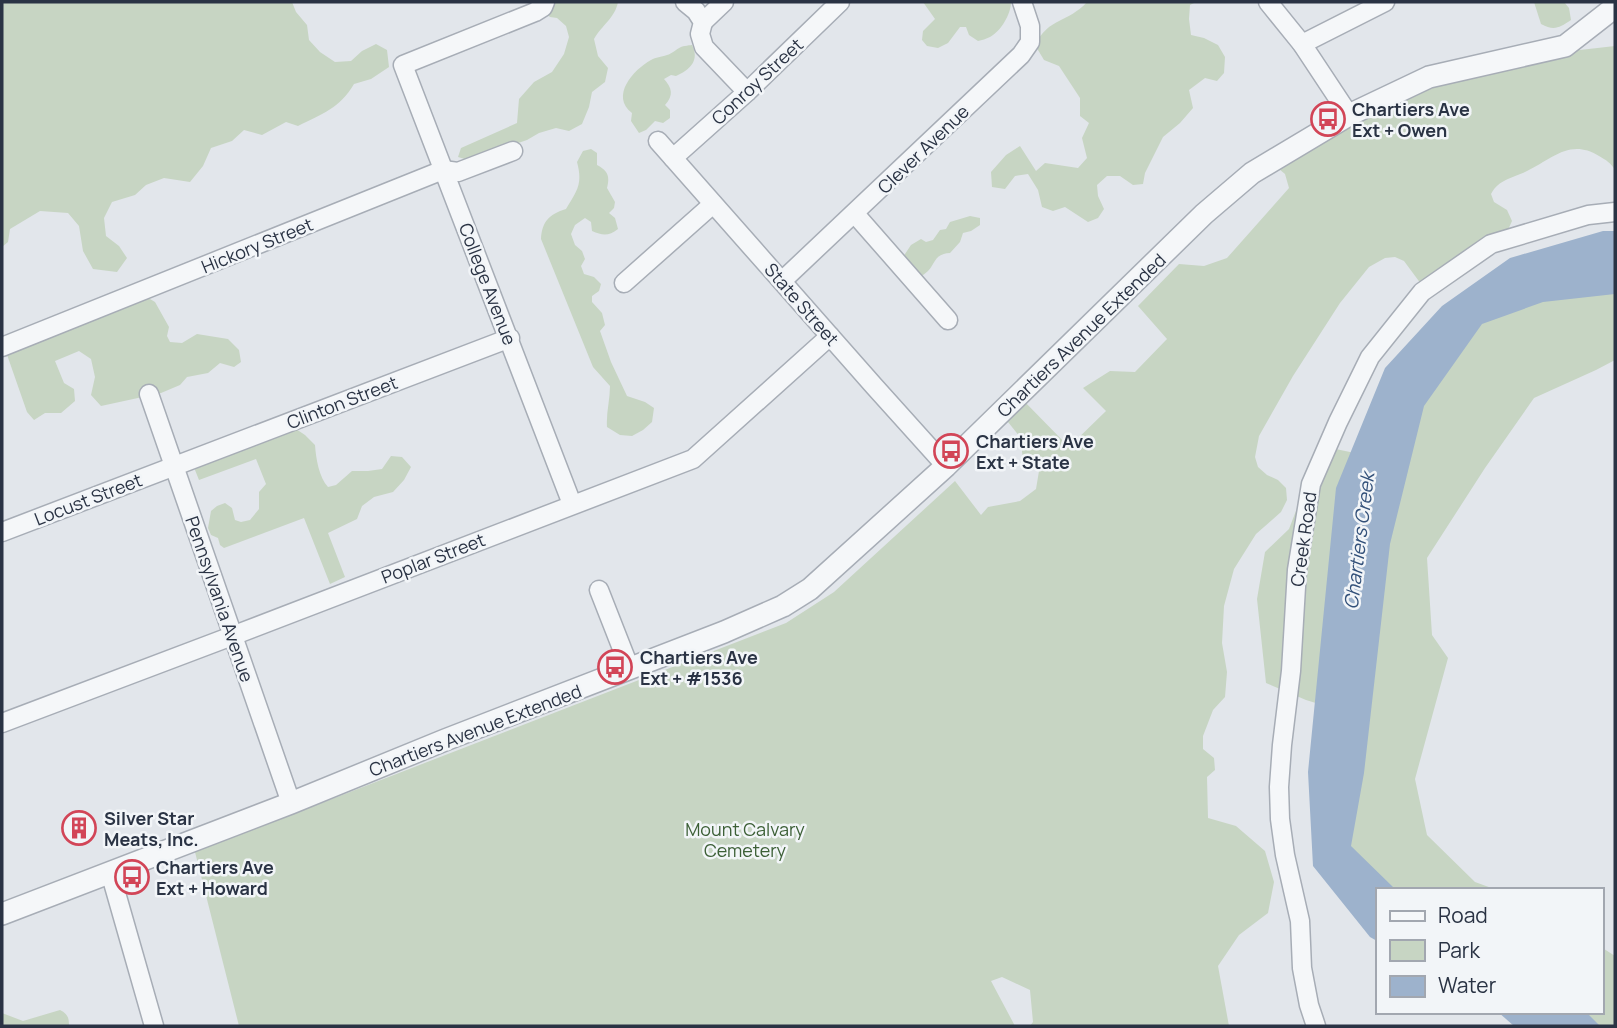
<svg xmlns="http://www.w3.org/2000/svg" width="1617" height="1028" viewBox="0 0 1617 1028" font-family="Manrope,sans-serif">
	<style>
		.green { fill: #c7d5c3 }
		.water { fill: #9db2cc }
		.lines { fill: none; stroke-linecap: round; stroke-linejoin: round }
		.minor-casing { stroke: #a7adb6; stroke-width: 21 }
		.tertiary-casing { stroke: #a7adb6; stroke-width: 24 }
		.minor { stroke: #f5f7f9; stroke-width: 18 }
		.tertiary { stroke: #f5f7f9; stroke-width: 21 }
		.labels { text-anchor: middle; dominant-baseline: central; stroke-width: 5; stroke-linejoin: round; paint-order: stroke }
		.street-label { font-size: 18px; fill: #2a3344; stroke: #f2f5f8 }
		.poi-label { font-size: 18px; font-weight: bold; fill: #2a3344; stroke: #f2f5f8; text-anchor: start }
		.park-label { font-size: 18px; fill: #3d6037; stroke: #f2f5f8 }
		.water-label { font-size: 19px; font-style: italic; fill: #325079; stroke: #f2f5f8 }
	</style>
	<rect width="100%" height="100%" fill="#e2e6eb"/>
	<g class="green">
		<path d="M2,2h290l4,10 11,13 2,15 11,12 15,10 16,-1 11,-10 14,-7 11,6 2,17 -18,12 -17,5c-14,24 -32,30 -56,42l-12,-4 -24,13 -18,-5 -12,11 -21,7 -8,18 -13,16 -26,-4 -18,7 -11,10 -23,7 -8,16 2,18 13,10 8,12 -10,14 -24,-3 -10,-18 -4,-25 -11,-13 -28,-2 -30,18 -2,13 -6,5z"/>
		<path d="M539,2h79c-3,16 -16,23 -24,37l4,17 10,12 -3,14 -13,10 -3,15 -7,17 -13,7 -13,-3 -17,5 -12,7 -59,20 -10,-3 3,-9 56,-25 2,-24 15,-17 18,-10 12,-18 5,-17 -3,-11 -9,-8 -7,-1 -11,-10z"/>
		<path d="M923,2h27l1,1 3,-1h57c0,12 -10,29 -21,35 -4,2 -8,3 -12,4l-9,-6 -3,-8h-6l-12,16 -10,5 -11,-2 -5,-6 1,-9 12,-12z"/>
		<path d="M1087,2h109l-6,3 -1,14 2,16 13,3 14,7 7,12 -1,16 -7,8 -12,-3 -16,12 4,18 -13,15 -17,14 -18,36 -2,11 -10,1 -13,-9h-13l-10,9 1,11 6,13 -6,9 -10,4 -23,-15 -12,4 -11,-4 -4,-17 -10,-16 -13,2 -10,13 -13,-2 -1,-15 15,-17 14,-9 16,25 9,-8 33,5 9,-10 -5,-20 7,-15 -9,-7v-18l-21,-32 -15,-6 -9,-15c14,-28 33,-22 52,-43z"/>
		<path d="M1534,2h30l5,6 2,12c-12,8 -17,11 -30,4z"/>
		<path d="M692,45c8,15 -2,25 -16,31l-5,-1 -7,4c8,9 10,16 1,26l5,5v8l-7,5 -8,-2 -9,9 -7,3 -8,-12 1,-8c-22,-17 1,-43 19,-53 5,-3 10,-3 16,-5 5,-1 9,-6 14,-8 1,-1 11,-2 11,-2z"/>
		<path d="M1615,46v124c-4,-7 -9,-10 -16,-14 -29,-18 -47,3 -72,15 -14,7 -28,8 -36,23l3,8 13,8 5,11 -5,11 -83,56 -20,-27 -9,-4 -10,1 -16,9 -29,36 -47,73 -34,60 -4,21 3,10 9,8 11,5 8,8 1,12 -6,12 -25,22 -22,35 -10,37 -2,37 5,29 -2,25 -12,13 -10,26v13l11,9 1,12 -8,7 1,41 28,8 29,25 9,31 -6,31 -29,22 -21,31 11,60h-199l3,-4 -3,-32 -28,-13 -11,4 24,45h-776l-44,-174 591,-229 48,-31 121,-111 26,34 7,-8 32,-6 16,-12 3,-18 -16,-12 -3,-22 -16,-20 18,-18 47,48 37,-36 -23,-23 27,-17 25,1 32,-33 -29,-33 41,-42 25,2 23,-8 62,-70 -4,-14 -12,-10 154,-80 144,-33z"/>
		<path d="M591,149l6,4v12c11,6 13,11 10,23l8,14 -1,6 -5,5 6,5 3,11c-9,7 -15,7 -26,2l-1,-9 -6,-4 -10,7 -4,9 4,11 7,6 3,8 -4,7 3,8 10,3 7,7 -2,7 -7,5v6l10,11 3,12 -5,6 11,31 16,34 18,6 9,6 -2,14 -9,8 -11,6 -12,-1 -13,-8c-1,-14 3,-27 3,-41l-17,-19 -52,-128c1,-17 8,-25 25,-30 11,-18 17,-25 11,-47l6,-11z"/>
		<path d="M970,216l10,2v7l-9,6 -8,2 -3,9 -10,11c-16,1 -14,10 -22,18 -3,3 -7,5 -10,8l-15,-22 8,-12 10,-6 5,3 7,-2 7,-10 6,-1 4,-7z"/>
		<polygon points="1615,256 1615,360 1596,370 1534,398 1485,468 1427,558 1432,635 1448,658 1415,779 1427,835 1475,882 1497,890 1390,890 1349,860 1345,712 1306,700 1266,683 1257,599 1265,552 1289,529 1321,446 1379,458 1451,331"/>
		<polygon points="145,296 155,302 169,327 167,336 170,342 182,343 197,334 228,339 239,350 241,362 234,367 220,363 208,373 187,377 180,385 161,393 101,406 91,395 95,377 91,359 79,351 55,361 64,383 74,389 75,401 61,413 45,413 34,420 27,412 5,349"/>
		<path d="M290,425l15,10 10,10c1,14 4,32 13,42l8,-2 16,-14h16l14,-2 9,-13 11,1 9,10 -7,13 -11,12 -19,5 -12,9 -5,13 -29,14 17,44 -15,7 -26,-66 -80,30 -4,-3 -2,-7 -7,-3 -3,-7 3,-17 6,-5 8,-3 7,5 3,12 6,2 9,-2 9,-11v-17l7,-8 -10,-25 -57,21 -4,-10 1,-6z"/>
		<polygon points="1601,947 1615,956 1615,1026 1579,1026 1565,1012 1601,1012"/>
		<path d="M60,1010c8,4 9,8 9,16h-67v-13l21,8z"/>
	</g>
	<g class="water">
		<polygon points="1603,231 1615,231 1615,294 1543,302 1482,324 1424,406 1390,544 1364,773 1351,846 1393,887 1400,890 1377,890 1377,941 1370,937 1313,866 1308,772 1336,488 1385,368 1442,306 1510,258"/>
		<polygon points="1498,1012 1586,1012 1600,1026 1514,1026"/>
	</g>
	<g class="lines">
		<g class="minor-casing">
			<g id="minor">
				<polyline points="545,2 543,7 535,12 403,65 572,504"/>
				<polyline points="685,2 696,11 703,22 700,34 704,47 747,92"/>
				<polyline points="1268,2 1302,44 1349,115"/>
				<polyline points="703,22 724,2"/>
				<polyline points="1302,44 1385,2"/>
				<polyline points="658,141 874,386 946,466"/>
				<polyline points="673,158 747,92 840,2"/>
				<polyline points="855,214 948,320"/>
				<polyline points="782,281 1021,55 1030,42 1030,26 1022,2"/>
				<polyline points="624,283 713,204"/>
				<polyline points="2,347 443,170 458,172 513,151"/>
				<polyline points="149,394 291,803"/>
				<polyline points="2,532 510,338"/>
				<polyline points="599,590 630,669"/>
				<polyline points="2,723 232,636 693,459 830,336"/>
				<polyline points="110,872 154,1026"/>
				<polyline points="1316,1026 1309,1005 1302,968 1300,921 1285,855 1280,819 1279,787 1282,745 1291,671 1297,570 1311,484 1338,422 1370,357 1422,292 1491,244 1588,215 1615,212"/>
			</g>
		</g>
		<g class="tertiary-casing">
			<polyline id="tertiary" points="2,914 291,803 445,740 724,632 783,606 810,589 946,466 1204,214 1252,173 1349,115 1429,77 1565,46 1615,7"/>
		</g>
		<use href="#minor" class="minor"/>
		<use href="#tertiary" class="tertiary"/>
	</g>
	<defs>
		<g id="bus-ring" transform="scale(1.75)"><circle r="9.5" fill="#f2f5f8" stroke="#d24557" stroke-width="1.5"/><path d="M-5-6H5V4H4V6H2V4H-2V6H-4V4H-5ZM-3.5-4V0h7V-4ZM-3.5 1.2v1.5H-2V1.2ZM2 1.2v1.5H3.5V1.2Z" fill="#d24557"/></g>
		<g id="building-ring" transform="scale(1.75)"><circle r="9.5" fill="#f2f5f8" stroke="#d24557" stroke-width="1.5"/><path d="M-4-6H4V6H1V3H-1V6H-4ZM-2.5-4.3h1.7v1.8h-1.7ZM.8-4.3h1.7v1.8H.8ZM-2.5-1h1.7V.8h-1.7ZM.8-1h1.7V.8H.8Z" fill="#d24557"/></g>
	</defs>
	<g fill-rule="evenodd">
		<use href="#bus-ring" x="1328" y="119"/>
		<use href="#bus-ring" x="951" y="451"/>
		<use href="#bus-ring" x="615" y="667"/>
		<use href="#building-ring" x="79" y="828"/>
		<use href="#bus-ring" x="132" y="877"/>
	</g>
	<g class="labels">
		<g class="street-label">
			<text transform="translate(757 81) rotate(-43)">Conroy Street</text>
			<text transform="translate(923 149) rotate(-44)">Clever Avenue</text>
			<text transform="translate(257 245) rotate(-22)">Hickory Street</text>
			<text transform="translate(488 284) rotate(69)">College Avenue</text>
			<text transform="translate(802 304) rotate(49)">State Street</text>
			<text transform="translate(1081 335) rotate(-44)">Chartiers Avenue Extended</text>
			<text transform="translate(342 402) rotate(-21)">Clinton Street</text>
			<text transform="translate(88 499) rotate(-21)">Locust Street</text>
			<text transform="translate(1303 539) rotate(-82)">Creek Road</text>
			<text transform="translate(433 558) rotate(-21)">Poplar Street</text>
			<text transform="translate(220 599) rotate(71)">Pennsylvania Avenue</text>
			<text transform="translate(475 730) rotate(-21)">Chartiers Avenue Extended</text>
		</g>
		<g class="poi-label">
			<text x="1352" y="109">Chartiers Ave<tspan x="1352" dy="21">Ext + Owen</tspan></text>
			<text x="976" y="441">Chartiers Ave<tspan x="976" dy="21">Ext + State</tspan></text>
			<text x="640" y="657">Chartiers Ave<tspan x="640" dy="21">Ext + #1536</tspan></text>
			<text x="104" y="818">Silver Star<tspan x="104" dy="21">Meats, Inc.</tspan></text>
			<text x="156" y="867">Chartiers Ave<tspan x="156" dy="21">Ext + Howard</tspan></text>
		</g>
		<g class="park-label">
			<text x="745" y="829">Mount Calvary<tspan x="745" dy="21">Cemetery</tspan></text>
		</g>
		<g class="water-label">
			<text transform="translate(1359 541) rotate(-83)">Chartiers Creek</text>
		</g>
	</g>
	<rect width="1617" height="1028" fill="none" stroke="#2a3344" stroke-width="7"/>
	<rect x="1376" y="888" width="228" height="126" fill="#f2f5f8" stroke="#a2a7b0" stroke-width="2"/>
	<rect x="1390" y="911" width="35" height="10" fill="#f5f7f9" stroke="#a2a7b0" stroke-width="2"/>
	<text x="1438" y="923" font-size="21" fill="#2a3344">Road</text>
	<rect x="1390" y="940" width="35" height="21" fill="#c7d5c3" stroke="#a2a7b0" stroke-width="2"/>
	<text x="1438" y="958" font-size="21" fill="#2a3344">Park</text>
	<rect x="1390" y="976" width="35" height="21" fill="#9db2cc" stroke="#a2a7b0" stroke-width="2"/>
	<text x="1438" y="993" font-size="21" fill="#2a3344">Water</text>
</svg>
